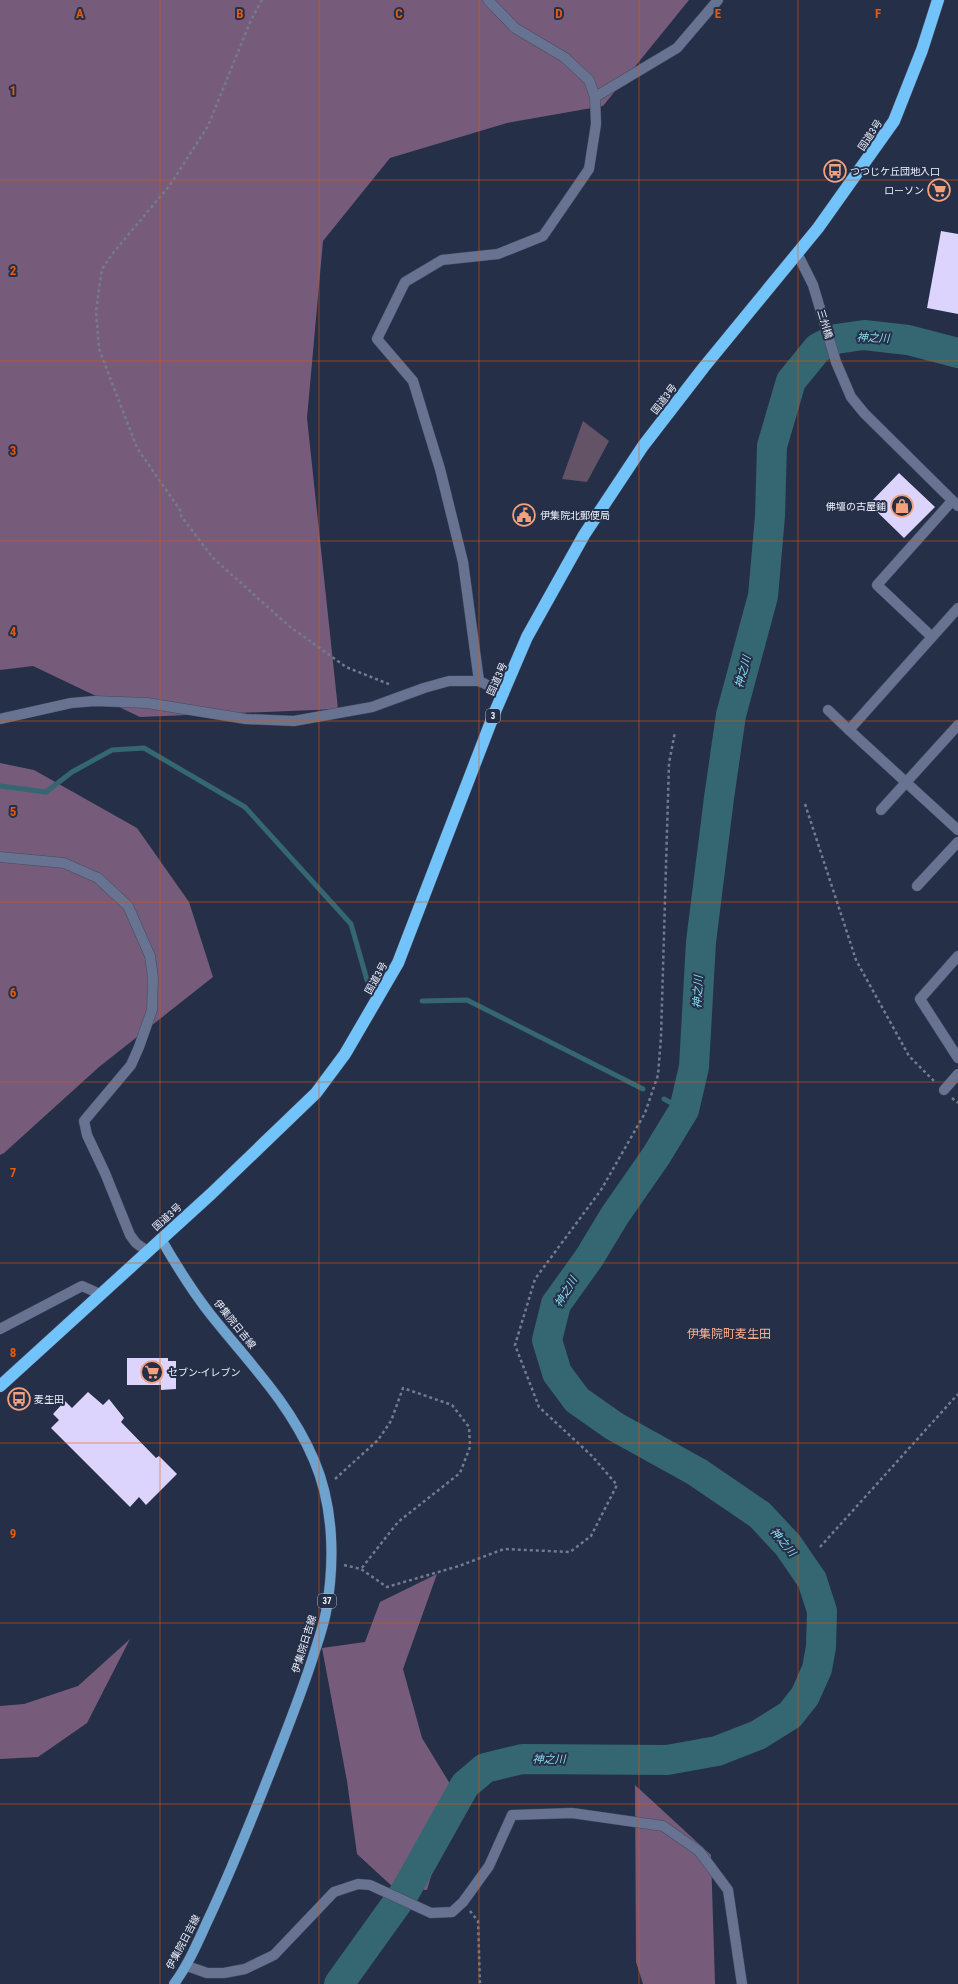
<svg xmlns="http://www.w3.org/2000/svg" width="958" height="1984" viewBox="0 0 958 1984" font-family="'Roboto Condensed','Noto Sans JP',sans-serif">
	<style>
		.green { fill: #645267 }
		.forest { fill: #765c7a }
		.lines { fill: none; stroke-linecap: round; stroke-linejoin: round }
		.stream { stroke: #346771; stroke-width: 5 }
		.river { stroke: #346771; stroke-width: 30 }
		.building { fill: #dcd4fd }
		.minor-casing { stroke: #444b60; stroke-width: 11 }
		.major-casing { stroke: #444b60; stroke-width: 11 }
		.highway-casing { stroke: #444b60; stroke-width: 13 }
		.path { stroke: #747b8e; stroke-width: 2.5; stroke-dasharray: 3 3; stroke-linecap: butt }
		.minor { stroke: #677390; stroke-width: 10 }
		.major { stroke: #6ea3d0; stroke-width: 10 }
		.highway { stroke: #72c3fa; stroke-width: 12 }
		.grid { fill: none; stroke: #e8590c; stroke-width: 1; stroke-opacity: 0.55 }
		.labels { text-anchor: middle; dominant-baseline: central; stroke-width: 4; stroke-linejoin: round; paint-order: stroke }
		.shield { fill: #252f48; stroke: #b2b8c7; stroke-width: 1 }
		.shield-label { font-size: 9px; font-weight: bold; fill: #eff3fd }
		.street-label { font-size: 10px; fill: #eff3fd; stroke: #252f48 }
		.poi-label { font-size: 10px; fill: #eff3fd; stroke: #252f48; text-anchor: start }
		.water-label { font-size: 11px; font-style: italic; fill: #87ddef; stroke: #252f48 }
		.quarter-label { font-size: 12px; fill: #fcb08f; stroke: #252f48 }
		.grid-label { font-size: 13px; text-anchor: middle; font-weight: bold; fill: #e8590c; stroke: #252f48; stroke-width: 4; stroke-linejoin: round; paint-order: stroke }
	</style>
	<rect width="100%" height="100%" fill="#252f48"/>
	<polygon class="green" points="583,421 609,441 587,482 562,479"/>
	<g class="forest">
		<polygon points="0,0 689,0 603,106 507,123 390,158 323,241 307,418 338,709 140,717 33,666 0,670"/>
		<polygon points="0,763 34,770 137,828 189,902 213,977 99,1067 4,1153 0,1155"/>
		<polygon points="437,1574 403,1669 422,1738 455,1792 427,1890 394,1888 357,1854 347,1781 322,1648 365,1642 380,1602"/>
		<polygon points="130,1639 87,1723 38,1757 0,1759 0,1706 24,1704 78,1686"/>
		<polygon points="635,1785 711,1855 715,1984 643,1984 636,1962"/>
	</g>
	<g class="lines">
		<g class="stream">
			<polyline points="0,786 46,792 72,772 112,750 144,748 245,807 351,924 367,980"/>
			<polyline points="422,1001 467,1000 643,1089"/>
			<polyline points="664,1099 684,1110"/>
		</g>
		<polyline class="river" points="339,1984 405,1892 465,1785 485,1768 522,1759 667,1760 717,1751 758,1735 790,1715 805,1696 817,1669 821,1647 822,1611 812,1580 788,1545 760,1515 697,1472 614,1426 577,1400 557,1373 547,1340 556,1304 589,1258 615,1215 656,1156 684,1110 694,1067 701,942 719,798 731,715 763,596 770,516 772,446 791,381 818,348 836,339 864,335 908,340 958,353"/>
	</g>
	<g class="building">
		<polygon points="941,231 958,234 958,314 927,308"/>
		<polygon points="899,473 935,507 904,538 869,504"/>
		<polygon points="127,1358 168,1358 168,1361 176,1361 176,1389 161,1390 161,1385 127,1385"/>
		<polygon points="88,1392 103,1405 109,1399 124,1418 121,1422 156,1458 159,1456 177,1474 146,1505 139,1497 130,1507 51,1428 59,1420 53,1414 65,1401 72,1408"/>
	</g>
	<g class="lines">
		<g class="minor-casing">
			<g id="minor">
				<polyline points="595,97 677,48 718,0"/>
				<polyline points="797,253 813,285 836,362 851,397 864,413 958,506"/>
				<polyline points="958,608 849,730 958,830"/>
				<polyline points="932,637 877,585 952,501"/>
				<polyline points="479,681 463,562 440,469 413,381 377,339 405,282 442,260 498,254 543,236 589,169 596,124 595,97 589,80 564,57 515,28 488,0"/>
				<polyline points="828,710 849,730"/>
				<polyline points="0,719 71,703 95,701 147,703 246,719 294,721 372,707 424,688 449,681 479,681 504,693"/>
				<polyline points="881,810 958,725"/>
				<polyline points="0,857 64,863 98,878 128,906 150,956 153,978 152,1010 139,1047 131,1065 84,1121 87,1135 105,1173 130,1235 136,1243 147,1251"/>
				<polyline points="917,886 958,842"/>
				<polyline points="958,956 920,999 958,1058"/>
				<polyline points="944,1090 958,1074"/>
				<polyline points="0,1329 82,1286 100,1294"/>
				<polyline points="187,1966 207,1973 224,1973 245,1969 274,1955 334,1892 358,1884 370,1885 431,1913 452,1912 463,1902 489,1866 512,1815 572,1813 663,1826 699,1851 728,1890 742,1984"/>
			</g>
		</g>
		<g class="major-casing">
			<path id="major" d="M161,1239c15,26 31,52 50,76 39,49 78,87 103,145 20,47 21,102 12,152 -3,16 -9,32 -14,48 -14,43 -31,85 -48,128 -18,45 -36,90 -57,134 -10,22 -19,43 -33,62"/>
		</g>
		<g class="highway-casing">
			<polyline id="highway" points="0,1386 211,1194 316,1093 345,1054 398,963 494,714 527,637 584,535 643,446 704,367 818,228 894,121 922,50 938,0"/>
		</g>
		<g class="path">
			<polyline points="262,0 251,20 208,126 170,185 113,253 102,269 96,311 99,349 137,448 180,510 181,516 213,558 289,626 346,667 391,685"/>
			<polyline points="805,804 856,960 909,1056 934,1081"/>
			<polyline points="952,1098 958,1103"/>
			<polyline points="335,1479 378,1440 391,1421 403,1388 452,1405 469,1427 470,1447 460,1473 398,1522 361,1569"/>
			<polyline points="820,1547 958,1394"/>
			<polyline points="344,1565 361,1569 387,1587 459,1566 504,1549 570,1552 591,1536 617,1485 592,1456 539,1407 515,1345 535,1279 601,1190 645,1113 658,1075 661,1037 669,763 675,732"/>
			<polyline points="470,1911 478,1921 480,1984"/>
		</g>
		<use href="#minor" class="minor"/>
		<use href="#major" class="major"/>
		<use href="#highway" class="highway"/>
	</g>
	<path class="grid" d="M160,0v1984M319,0v1984M479,0v1984M639,0v1984M798,0v1984M0,180h958M0,361h958M0,541h958M0,721h958M0,902h958M0,1082h958M0,1263h958M0,1443h958M0,1623h958M0,1804h958"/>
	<defs>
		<g id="bus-ring" transform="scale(1.15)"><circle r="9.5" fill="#252f48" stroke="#f1a17d" stroke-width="1.5"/><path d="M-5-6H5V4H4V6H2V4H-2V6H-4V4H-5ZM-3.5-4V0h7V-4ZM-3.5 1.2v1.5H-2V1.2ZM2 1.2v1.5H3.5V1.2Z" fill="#f1a17d"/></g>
		<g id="supermarket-ring" transform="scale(1.15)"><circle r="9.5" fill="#252f48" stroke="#f1a17d" stroke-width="1.5"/><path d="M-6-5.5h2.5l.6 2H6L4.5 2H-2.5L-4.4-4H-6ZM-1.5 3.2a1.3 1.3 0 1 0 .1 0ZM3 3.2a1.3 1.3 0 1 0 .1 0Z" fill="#f1a17d"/></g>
		<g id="shop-ring" transform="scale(1.15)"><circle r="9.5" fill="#252f48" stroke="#f1a17d" stroke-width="1.5"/><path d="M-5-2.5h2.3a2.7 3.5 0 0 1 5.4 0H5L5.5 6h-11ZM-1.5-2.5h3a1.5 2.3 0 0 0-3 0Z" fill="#f1a17d"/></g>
		<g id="civic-ring" transform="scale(1.15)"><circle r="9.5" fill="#252f48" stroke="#f1a17d" stroke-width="1.5"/><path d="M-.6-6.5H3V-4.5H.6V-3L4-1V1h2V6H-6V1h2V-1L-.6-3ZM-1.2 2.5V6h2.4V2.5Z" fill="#f1a17d"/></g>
	</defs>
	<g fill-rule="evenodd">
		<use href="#bus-ring" x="835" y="171"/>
		<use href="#supermarket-ring" x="939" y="190"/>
		<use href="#shop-ring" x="902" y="506"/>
		<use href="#civic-ring" x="524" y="515"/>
		<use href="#supermarket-ring" x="152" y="1372"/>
		<use href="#bus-ring" x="19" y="1399"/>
	</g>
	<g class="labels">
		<g class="shield">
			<rect x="486" y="709" width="14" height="14" rx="3"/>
			<rect x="318" y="1594" width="18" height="14" rx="3"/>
		</g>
		<g class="shield-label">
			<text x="493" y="716">3</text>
			<text x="327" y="1601">37</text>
		</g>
		<g class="street-label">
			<text transform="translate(870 135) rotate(-56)">国道3号</text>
			<text transform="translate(825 324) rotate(73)">三州橋</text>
			<text transform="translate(664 399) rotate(-52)">国道3号</text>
			<text transform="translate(497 679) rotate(-66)">国道3号</text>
			<text transform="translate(376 978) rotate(-61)">国道3号</text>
			<text transform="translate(167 1217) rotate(-42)">国道3号</text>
			<text transform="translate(235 1324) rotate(51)">伊集院日吉線</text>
			<text transform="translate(304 1644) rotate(-73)">伊集院日吉線</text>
			<text transform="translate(183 1942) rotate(-62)">伊集院日吉線</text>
		</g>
		<g class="poi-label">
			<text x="850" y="171">つつじケ丘団地入口</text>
			<text x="924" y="190" text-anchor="end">ローソン</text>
			<text x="886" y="506" text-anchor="end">佛壇の古屋鋪</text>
			<text x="540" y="515">伊集院北郵便局</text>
			<text x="168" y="1372">セブン-イレブン</text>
			<text x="34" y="1399">麦生田</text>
		</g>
		<g class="water-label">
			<text transform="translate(873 338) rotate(2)">神之川</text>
			<text transform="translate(743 672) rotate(-75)">神之川</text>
			<text transform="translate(698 992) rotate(-87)">神之川</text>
			<text transform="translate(566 1292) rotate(-59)">神之川</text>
			<text transform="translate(783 1542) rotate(50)">神之川</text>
			<text x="549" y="1759">神之川</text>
		</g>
		<g class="quarter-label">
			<text x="729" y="1334">伊集院町麦生田</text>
		</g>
	</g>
	<g class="grid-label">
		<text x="80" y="18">A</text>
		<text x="240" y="18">B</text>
		<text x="399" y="18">C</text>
		<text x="559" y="18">D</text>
		<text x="718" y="18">E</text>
		<text x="878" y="18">F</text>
		<text x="13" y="95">1</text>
		<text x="13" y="275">2</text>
		<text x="13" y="455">3</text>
		<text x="13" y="636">4</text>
		<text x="13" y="816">5</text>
		<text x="13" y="997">6</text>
		<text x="13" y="1177">7</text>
		<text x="13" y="1357">8</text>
		<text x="13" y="1538">9</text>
	</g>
</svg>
